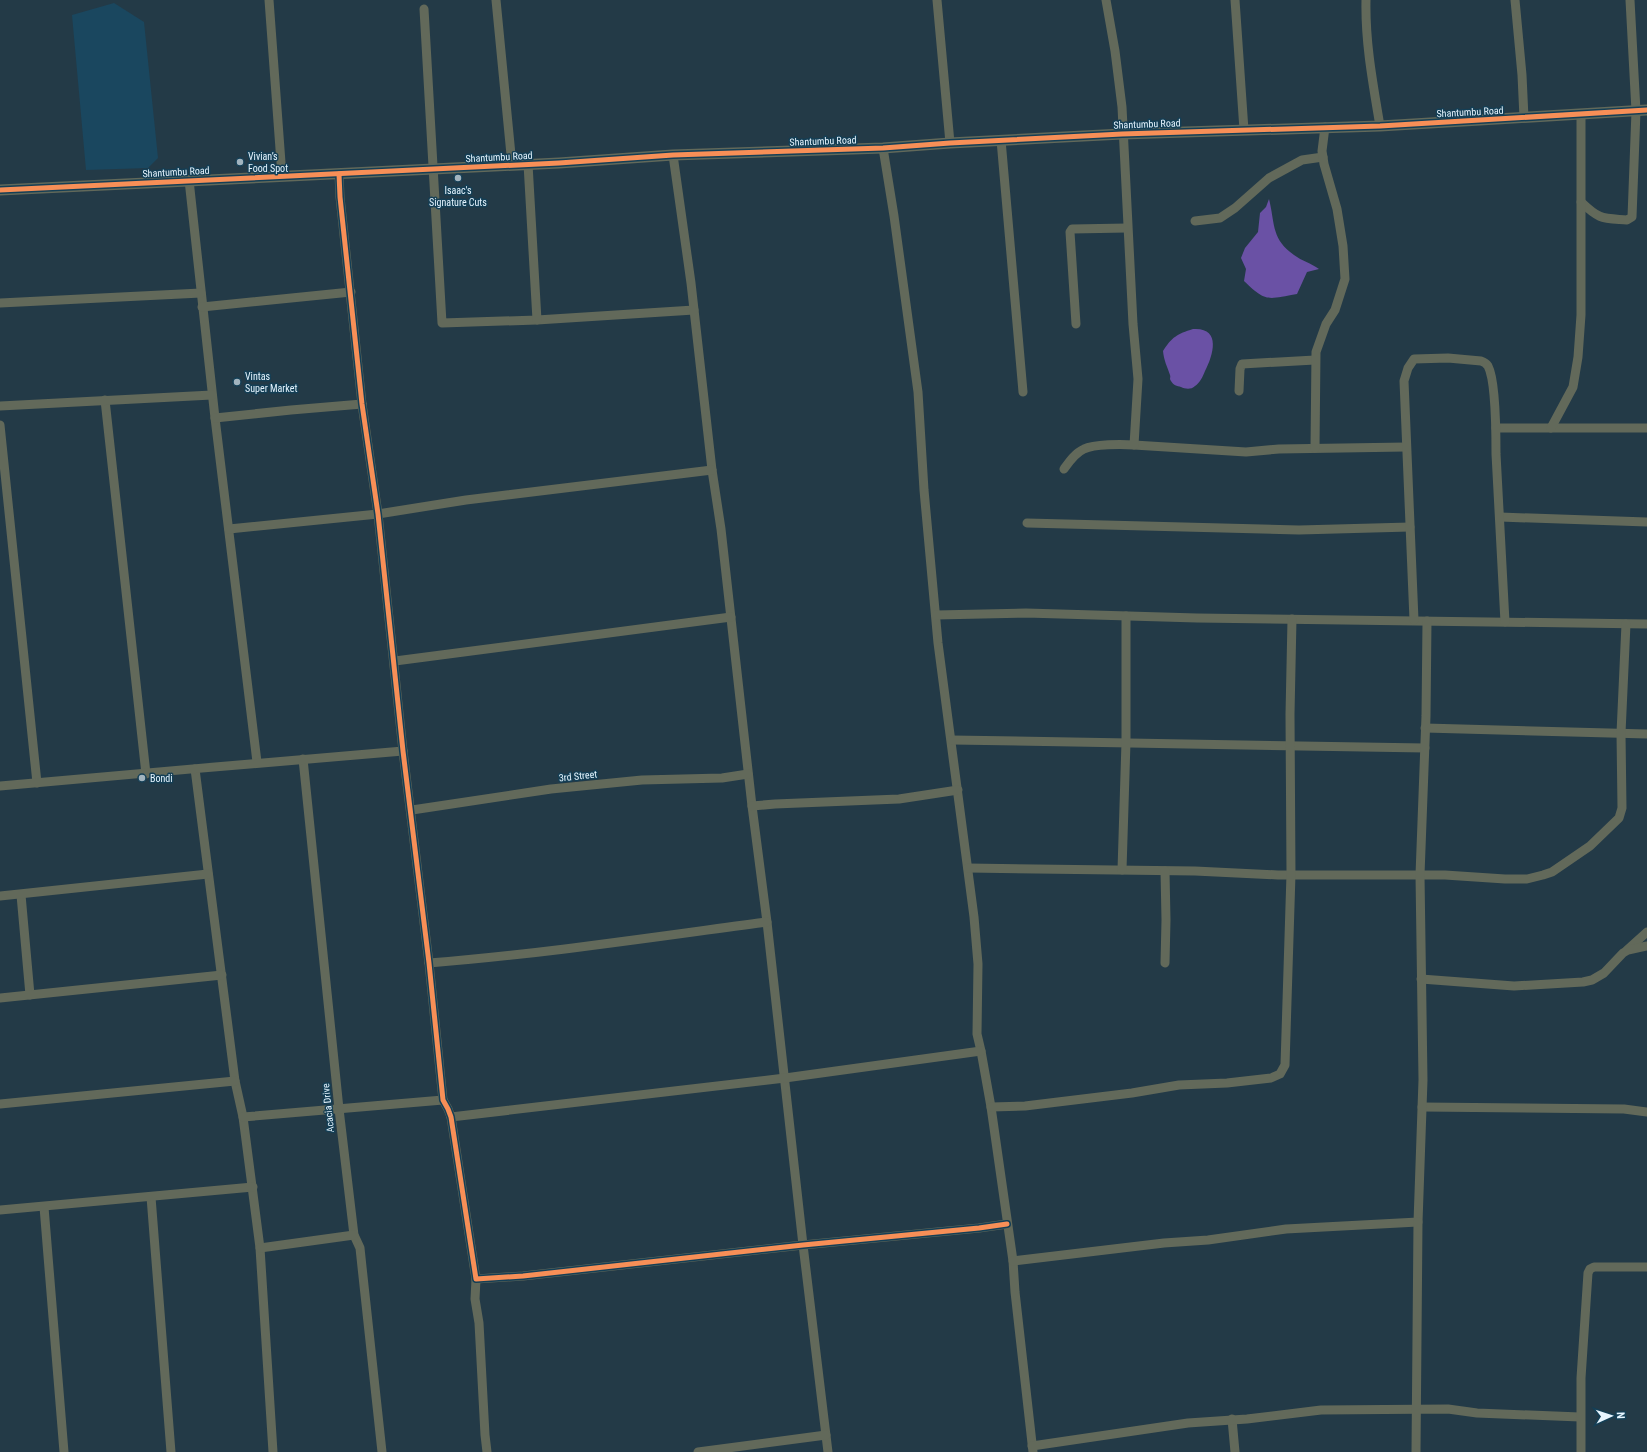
<svg xmlns="http://www.w3.org/2000/svg" width="1647" height="1452" viewBox="0 0 1647 1452" font-family="'Roboto Condensed',sans-serif">
	<style>
		.built { fill: #1a475f }
		.water { fill: #6a51a5 }
		.lines { fill: none; stroke-linecap: round; stroke-linejoin: round }
		.minor { stroke: #62695a; stroke-width: 9 }
		.tertiary { stroke: #62695a; stroke-width: 11 }
		.cycleway-casing { stroke: #143f56; stroke-width: 8 }
		.cycleway { stroke: #f78f57; stroke-width: 5 }
		.poi-dot { fill: #a2b4bf; stroke: #143f56; stroke-width: 1.5 }
		.labels { text-anchor: middle; dominant-baseline: central; stroke-width: 3; stroke-linejoin: round; paint-order: stroke }
		.street-label { font-size: 10px; fill: #e6f5ff; stroke: #143f56 }
		.poi-label { font-size: 10px; fill: #e6f5ff; stroke: #143f56; text-anchor: start }
	</style>
	<rect width="100%" height="100%" fill="#233a47"/>
	<polygon class="built" points="114,3 144,22 158,158 148,168 86,170 72,15"/>
	<g class="water">
		<path d="M1269,199c6,24 2,40 25,56 8,6 17,8 25,14l-12,3 -10,22c-30,5 -30,9 -53,-13l2,-12 -5,-11 4,-10 13,-16 2,-19 6,-6z"/>
		<path d="M1193,329c28,-2 21,25 12,42 -2,5 -5,12 -10,15 -4,4 -10,3 -14,1 -4,-1 -8,-2 -10,-6 -2,-3 0,-3 -1,-6 -3,-9 -6,-14 -7,-24 9,-14 14,-17 30,-22z"/>
	</g>
	<g class="lines">
		<g class="minor">
			<polyline points="269,0 282,176"/>
			<polyline points="496,0 512,165"/>
			<polyline points="937,0 950,143"/>
			<polyline points="1235,0 1244,130"/>
			<path d="M1366,0c-1,42 7,84 14,126"/>
			<polyline points="1515,0 1522,75 1524,118"/>
			<polyline points="424,9 442,323 537,320 694,310"/>
			<polyline points="1001,140 1023,392"/>
			<polyline points="883,148 894,216 918,392 924,490 938,643 974,917 978,964 977,1034 981,1051 991,1107 1013,1261 1015,1292 1033,1452"/>
			<polyline points="673,155 691,283 712,470 721,529 752,806 767,922 803,1245 828,1452"/>
			<polyline points="528,164 537,320"/>
			<polyline points="339,174 340,197 362,404 378,514 403,751 429,963 443,1100 448,1109 451,1117 476,1279 523,1276 803,1245 979,1228 1007,1224"/>
			<polyline points="189,180 215,418 257,762"/>
			<path d="M1581,202c19,18 21,16 46,18l5,-3 4,-106 -6,-111"/>
			<polyline points="1195,221 1220,218 1235,208 1269,178 1302,160 1323,157"/>
			<polyline points="0,303 201,293"/>
			<polyline points="202,307 351,292"/>
			<polyline points="1076,324 1070,232 1072,229 1127,228"/>
			<polyline points="1239,391 1240,369 1242,364 1315,360"/>
			<polyline points="105,400 146,774"/>
			<polyline points="0,406 212,395"/>
			<polyline points="215,418 291,410 362,404"/>
			<polyline points="0,425 37,783"/>
			<polyline points="1496,428 1647,428"/>
			<polyline points="1551,428 1573,387 1578,357 1581,315 1581,114"/>
			<polyline points="1134,445 1246,452 1279,449 1406,447"/>
			<polyline points="1315,448 1316,352 1326,324 1335,310 1345,279 1343,246 1337,209 1324,164 1322,151 1325,127"/>
			<path d="M1064,469c5,-7 11,-16 20,-20 10,-5 38,-5 50,-4l4,-66 -5,-55 -11,-217 -7,-56 -9,-51"/>
			<polyline points="1500,517 1647,522"/>
			<polyline points="1027,523 1299,530 1410,527"/>
			<polyline points="229,529 378,514 466,500 712,470"/>
			<polyline points="936,615 1026,613 1197,618 1647,624"/>
			<path d="M1414,620l-10,-239 4,-13 6,-9 34,-1 33,3c3,1 5,2 7,5 8,15 8,69 8,88l9,168"/>
			<polyline points="395,661 731,617"/>
			<polyline points="1425,728 1647,734"/>
			<polyline points="952,740 1425,748"/>
			<polyline points="303,759 339,1109 354,1235 360,1248 362,1267 382,1452"/>
			<polyline points="195,769 235,1081 243,1117 260,1248 273,1452"/>
			<path d="M0,786c134,-12 269,-24 403,-35"/>
			<polyline points="752,806 775,804 899,799 958,790"/>
			<polyline points="412,810 551,789 642,780 722,778 748,774"/>
			<polyline points="968,868 1195,871 1278,875 1445,875 1505,879 1527,879 1543,875 1552,872 1590,846 1619,818 1622,808 1621,733 1626,624"/>
			<polyline points="1122,870 1126,742 1126,616"/>
			<polyline points="21,895 30,995"/>
			<polyline points="0,896 208,874"/>
			<polyline points="1627,950 1647,932"/>
			<path d="M429,963c113,-9 225,-26 338,-41"/>
			<polyline points="1165,963 1166,920 1165,871"/>
			<polyline points="1421,979 1514,986 1583,982 1592,980 1604,973 1623,953 1628,950 1647,946"/>
			<polyline points="0,998 222,975"/>
			<polyline points="0,1104 235,1081"/>
			<polyline points="991,1107 1025,1106 1132,1093 1179,1085 1227,1083 1271,1078 1280,1074 1285,1065 1291,874 1290,714 1292,619"/>
			<polyline points="1422,1107 1624,1109 1647,1112"/>
			<polyline points="243,1117 443,1100"/>
			<polyline points="451,1117 785,1078 981,1051"/>
			<polyline points="151,1197 171,1452"/>
			<polyline points="44,1207 64,1452"/>
			<polyline points="0,1210 253,1187"/>
			<polyline points="260,1248 354,1235"/>
			<polyline points="1013,1261 1164,1243 1208,1240 1286,1229 1418,1222 1423,1080 1420,875 1426,716 1427,621"/>
			<polyline points="476,1279 475,1299 479,1323 485,1435 487,1452"/>
			<polyline points="1232,1419 1235,1452"/>
			<polyline points="1032,1446 1188,1423 1247,1419 1321,1410 1448,1409 1477,1413 1580,1417"/>
			<polyline points="698,1452 826,1435"/>
			<polyline points="1416,1452 1418,1222"/>
			<polyline points="1581,1452 1581,1378 1588,1273 1590,1269 1594,1267 1647,1267"/>
		</g>
		<polyline class="tertiary" points="0,190 559,163 673,155 883,148 950,143 1122,134 1380,126 1647,110"/>
		<g class="cycleway-casing">
			<g id="cycleway">
				<polyline points="339,174 340,197 362,404 378,514 403,751 429,963 443,1100 448,1109 451,1117 476,1279 523,1276 803,1245 979,1228 1007,1224"/>
				<polyline points="0,190 559,163 673,155 883,148 950,143 1122,134 1380,126 1647,110"/>
			</g>
		</g>
		<use href="#cycleway" class="cycleway"/>
	</g>
	<g class="poi-dot">
		<circle cx="240" cy="162" r="4"/>
		<circle cx="458" cy="178" r="4"/>
		<circle cx="237" cy="382" r="4"/>
		<circle cx="142" cy="778" r="4"/>
	</g>
	<g class="labels">
		<g class="street-label">
			<text transform="translate(1470 112) rotate(-3)">Shantumbu Road</text>
			<text transform="translate(1147 124) rotate(-2)">Shantumbu Road</text>
			<text transform="translate(823 141) rotate(-2)">Shantumbu Road</text>
			<text transform="translate(499 157) rotate(-3)">Shantumbu Road</text>
			<text transform="translate(176 172) rotate(-3)">Shantumbu Road</text>
			<text transform="translate(578 776) rotate(-6)">3rd Street</text>
			<text transform="translate(328 1108) rotate(-96)">Acacia Drive</text>
		</g>
		<g class="poi-label">
			<text x="248" y="156">Vivian’s<tspan x="248" dy="12">Food Spot</tspan></text>
			<text x="458" y="190" text-anchor="middle">Isaac's<tspan x="458" dy="12">Signature Cuts</tspan></text>
			<text x="245" y="376">Vintas<tspan x="245" dy="12">Super Market</tspan></text>
			<text x="150" y="778">Bondi</text>
		</g>
	</g>
	<g transform="translate(1611 1416) rotate(87)" stroke="#143f56" stroke-width="3" paint-order="stroke">
	<path d="M0-3L7 15L0 10L-7 15Z" fill="#e6f5ff"/>
	<text y="-6" font-size="11" font-weight="bold" text-anchor="middle" fill="#e6f5ff">N</text>
	</g>
</svg>
